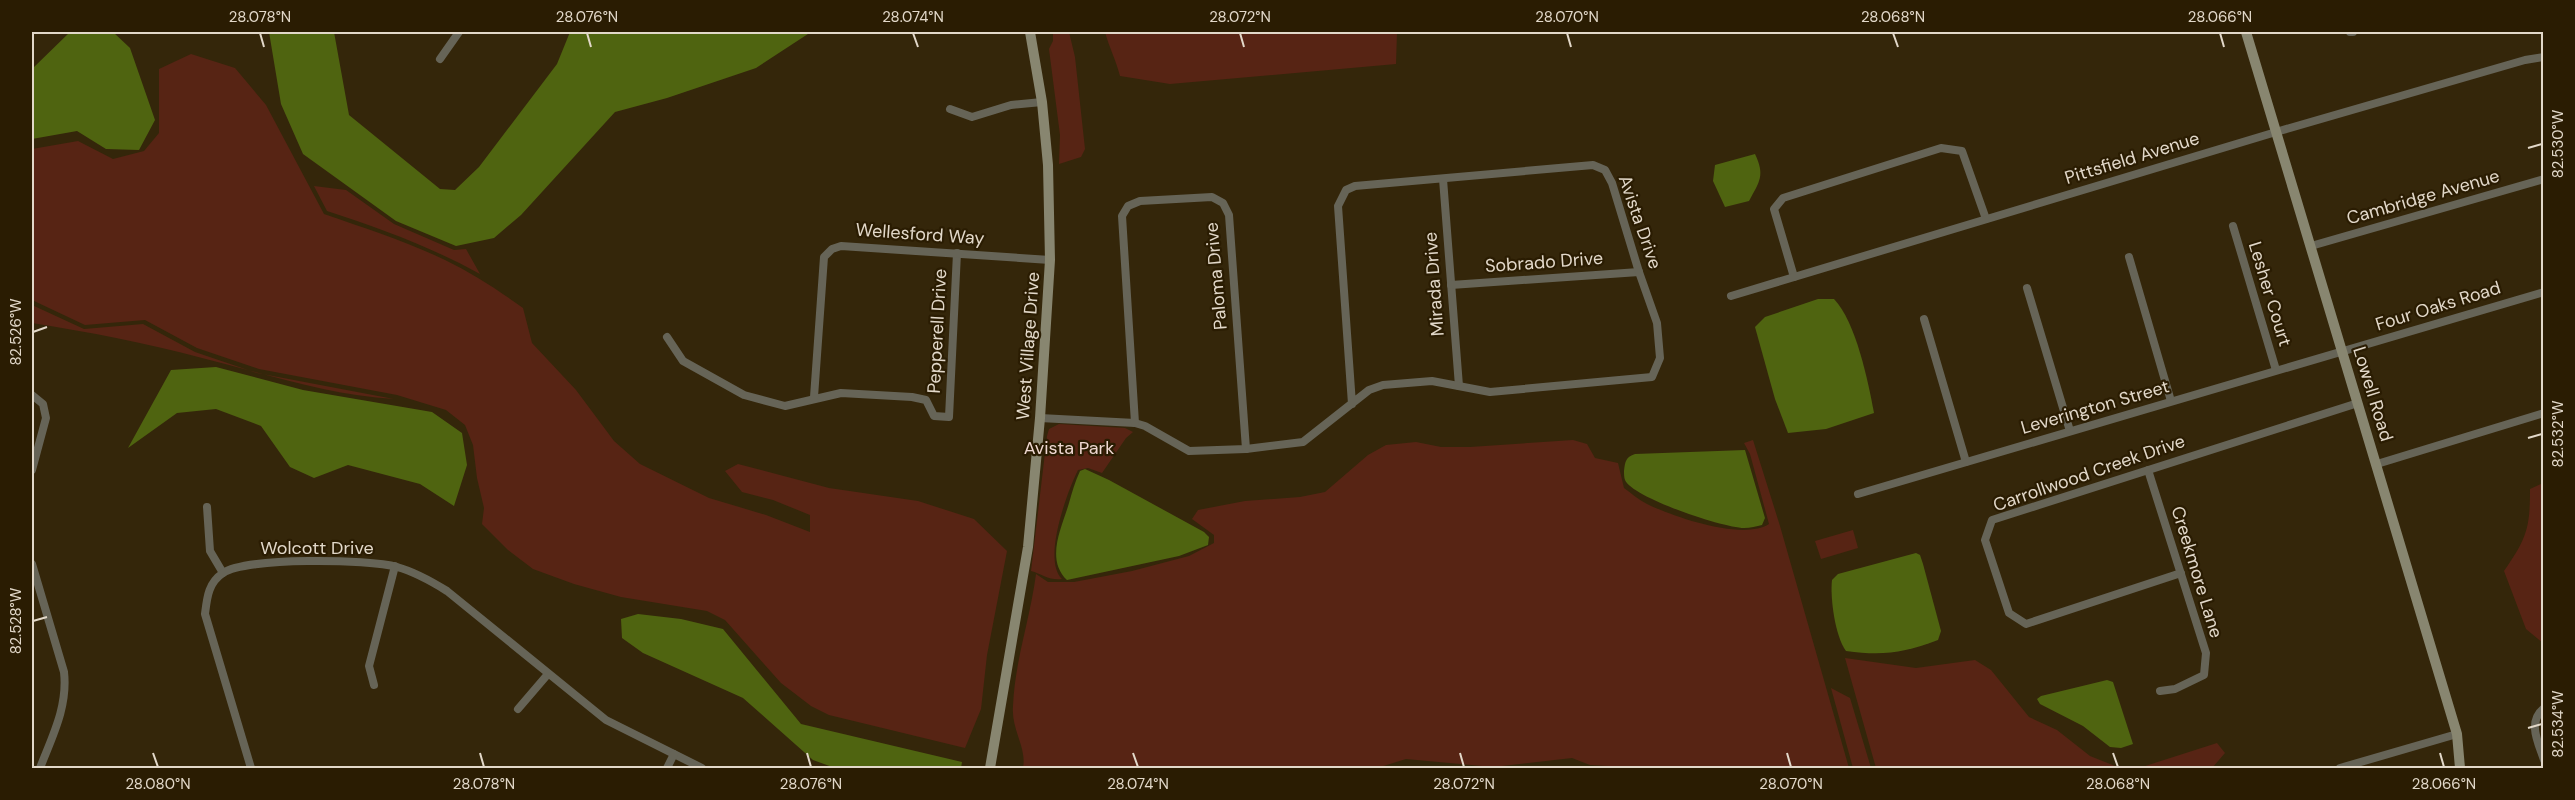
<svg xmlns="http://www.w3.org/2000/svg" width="2575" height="800" viewBox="0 0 2575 800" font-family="'DM Sans',sans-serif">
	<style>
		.green { fill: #572414 }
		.water { fill: #4f6410 }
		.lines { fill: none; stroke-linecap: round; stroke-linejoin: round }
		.street { stroke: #666457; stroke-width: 8 }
		.secondary { stroke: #888670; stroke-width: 10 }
		.ticks { fill: none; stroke: #e2d8c9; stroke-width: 2 }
		.labels { text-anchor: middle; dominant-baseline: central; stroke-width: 4.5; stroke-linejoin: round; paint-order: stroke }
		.street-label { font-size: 18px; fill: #e2d8c9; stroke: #2a1c02 }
		.park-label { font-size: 18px; fill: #efd8d1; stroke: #2a1c02 }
		.neatline { fill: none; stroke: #e2d8c9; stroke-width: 2 }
		.ticks-label { font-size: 15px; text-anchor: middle; fill: #e2d8c9 }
	</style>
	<rect width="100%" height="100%" fill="#34260a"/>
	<g class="green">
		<polygon points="1053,32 1069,32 1075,57 1085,149 1081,157 1059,164 1060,135 1049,49 1053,41"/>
		<path d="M1105,32h292l-1,32 -226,20 -50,-8c-4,-16 -11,-29 -15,-44z"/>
		<path d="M191,54l44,14 31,37 58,109c40,14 82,27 121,46 27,13 53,30 78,48l9,35 44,47 38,51 26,23 69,34 57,17 44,17v-17l-37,-15 -31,-8 -17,-21 13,-7 91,24 89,13 56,18 33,32 -20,104 -6,54 -16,39 -136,-33 -18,-9 -30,-23 -56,-63 -18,-9 -86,-14 -47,-13 -41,-15 -25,-19 -26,-26 2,-16 -7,-30 -4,-33 -8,-20 -19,-15 -49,-15 -138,-26 -62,-21 -52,-28 -60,5 -53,-25v-151l46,-8 35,18 31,-8 15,-18v-64z"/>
		<path d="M314,186l32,4 48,34 60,26 12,-1 14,25c-49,-27 -100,-46 -153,-63z"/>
		<path d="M32,305l52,24 59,-5 52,28 62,21 137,26c-66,-4 -128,-25 -192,-41 -56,-15 -113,-26 -170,-35z"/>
		<path d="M1059,424l66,4 8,4 -7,6 -24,35 -14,-5 -10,2c-11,22 -36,90 -16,109 -12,2 -20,-5 -31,-8l16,-135 2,-7z"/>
		<path d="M1573,440l14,4 8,14 23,5 6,25c7,5 15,12 23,16 27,13 96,37 122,20l-19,-70 -6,-11 9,-3 27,86 69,242h-205l-54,-3 -18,-7 -79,9 -87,-8 -29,9h-354c4,-21 -12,-38 -10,-62 2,-46 17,-86 23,-132l12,8h26l58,-11 57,-15 25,-13v-8l-22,-16 6,-9 47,-9 55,-4 25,-5 43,-37 18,-10 30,-3 25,5h29z"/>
		<path d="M2543,483v160l-17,-14 -22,-58c23,-33 26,-43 26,-82z"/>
		<polygon points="1853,530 1858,548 1821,559 1815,541"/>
		<polygon points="1845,658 1916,668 1975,660 1991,670 2029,717 2057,730 2090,756 2120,768 1876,768"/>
		<polygon points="1831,688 1850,698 1871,768 1853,768"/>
		<polygon points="2217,743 2225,753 2212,768 2139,768"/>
	</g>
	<g class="water">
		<polygon points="70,32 113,32 130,48 155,120 139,150 106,149 77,131 32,139 32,69"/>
		<polygon points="269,32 334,32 349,115 440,189 455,190 479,167 557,64 570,32 811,32 756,68 667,98 615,112 521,215 494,238 456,246 396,221 303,154 281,104"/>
		<path d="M1755,154c10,21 5,27 -6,47l-24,6 -12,-26 2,-16z"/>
		<path d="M1818,299h16c22,23 34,82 40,114l-48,16 -38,4 -13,-34 -20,-72 10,-10z"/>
		<polygon points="216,367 303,390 432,412 462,433 467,465 454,506 420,484 348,465 314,478 290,467 261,426 216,409 177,413 128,448 171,370"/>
		<path d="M1745,450l20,68 -3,7c-5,1 -12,3 -18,3 -20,0 -111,-30 -119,-48 -1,-2 -1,-7 -1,-9 1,-10 2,-14 11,-17z"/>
		<path d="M1085,469l24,11 95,52 5,5 -1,8 -29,11 -112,24c-22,-21 -5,-53 2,-77 3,-11 6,-21 11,-32z"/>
		<path d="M1916,553l4,2 3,9 18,67 -3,9c-35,13 -55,16 -92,11 -11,-15 -16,-53 -14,-71l6,-6z"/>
		<polygon points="638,614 681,619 723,629 801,724 962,762 961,768 835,768 813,760 743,698 643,653 622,638 621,619"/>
		<polygon points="2107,680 2113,682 2133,744 2121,748 2110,747 2083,726 2040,704 2037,699 2041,696"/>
	</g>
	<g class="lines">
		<g class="street">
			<polyline points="2350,32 2353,32"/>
			<polyline points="440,59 459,32"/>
			<polyline points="950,109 972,117 1011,105 1042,102"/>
			<polyline points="1443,179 1459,386"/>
			<polyline points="2233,226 2276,370"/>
			<polyline points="2311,246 2544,179"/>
			<polyline points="2129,257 2171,401"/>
			<polyline points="1794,277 1774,209 1783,198 1941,148 1962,151 1986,219"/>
			<polyline points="1451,285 1639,272"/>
			<polyline points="2027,288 2070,431"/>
			<polyline points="1731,296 2276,132 2525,60 2544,57"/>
			<polyline points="1924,319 1966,462"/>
			<polyline points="667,337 683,361 744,395 785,406 841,393 912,397 926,400 934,416 949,417 957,253"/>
			<polyline points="32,395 43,404 46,418 32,470"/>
			<polyline points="814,397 824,257 832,249 841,246 1050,260"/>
			<polyline points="1040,418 1135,423 1145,426 1189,451 1246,449 1303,442 1369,390 1383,385 1432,381 1490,392 1652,377 1660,358 1657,323 1639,272 1612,183 1605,170 1593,165 1355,186 1346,190 1338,206 1352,404"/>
			<polyline points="1135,423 1122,216 1128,206 1140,201 1212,197 1223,203 1229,215 1246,449"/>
			<polyline points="2377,464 2544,413"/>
			<polyline points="2148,470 2206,653 2204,675 2175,689 2160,691"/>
			<polyline points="1858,494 2544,292"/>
			<polyline points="207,507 210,551 223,573"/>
			<path d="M32,564l32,108c4,35 -12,65 -24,96"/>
			<polyline points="2181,573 2026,624 2009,613 1985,540 1992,520 2358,403"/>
			<polyline points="374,685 369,666 395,566"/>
			<path d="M2544,708c-17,14 -6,34 0,52"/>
			<polyline points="518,709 548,674"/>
			<path d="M251,768l-46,-154c2,-16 3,-31 18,-41 22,-16 146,-14 174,-6 18,5 34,14 50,24l159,129 96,48"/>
			<polyline points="667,768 674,754"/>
			<polyline points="2340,768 2457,734"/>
		</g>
		<g class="secondary">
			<polyline points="2246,32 2457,734 2460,768"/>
			<polyline points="990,768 1028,547 1040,418 1050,260 1048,165 1042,102 1030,32"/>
		</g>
	</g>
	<path class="ticks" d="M260,33l4,14M587,33l4,14M913,33l5,14M1240,33l4,14M1567,33l4,14M1893,33l5,14M2220,33l4,14M2528,148l14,-4M33,332l14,-5M2528,438l14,-4M33,621l14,-4M2528,728l14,-4M153,753l5,14M480,753l4,14M807,753l4,14M1133,753l5,14M1460,753l4,14M1787,753l4,14M2113,753l5,14M2440,753l4,14"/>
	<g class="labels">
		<g class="street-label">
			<text transform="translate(2132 158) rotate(-17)">Pittsfield Avenue</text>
			<text transform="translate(2423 197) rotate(-16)">Cambridge Avenue</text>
			<text transform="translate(1640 222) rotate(71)">Avista Drive</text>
			<text transform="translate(920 234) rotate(4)">Wellesford Way</text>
			<text transform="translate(1544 262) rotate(-4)">Sobrado Drive</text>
			<text transform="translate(1216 276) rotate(-95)">Paloma Drive</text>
			<text transform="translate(1434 284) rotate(-94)">Mirada Drive</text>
			<text transform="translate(2270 294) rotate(73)">Lesher Court</text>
			<text transform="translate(2438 306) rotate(-17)">Four Oaks Road</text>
			<text transform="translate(937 331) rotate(-87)">Pepperell Drive</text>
			<text transform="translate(1028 346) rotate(-86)">West Village Drive</text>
			<text transform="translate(2373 394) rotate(73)">Lowell Road</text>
			<text transform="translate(2095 407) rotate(-16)">Leverington Street</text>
			<text transform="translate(2089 473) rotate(-19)">Carrollwood Creek Drive</text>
			<text x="317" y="548">Wolcott Drive</text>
			<text transform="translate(2197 572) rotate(73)">Creekmore Lane</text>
		</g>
		<g class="park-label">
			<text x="1069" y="448">Avista Park</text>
		</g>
	</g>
	<rect width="2575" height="800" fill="none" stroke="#2a1c02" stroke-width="66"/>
	<rect x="33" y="33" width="2509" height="734" class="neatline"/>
	<g class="ticks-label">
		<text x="260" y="22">28.078°N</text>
		<text x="587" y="22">28.076°N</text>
		<text x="913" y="22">28.074°N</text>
		<text x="1240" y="22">28.072°N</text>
		<text x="1567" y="22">28.070°N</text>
		<text x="1893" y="22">28.068°N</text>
		<text x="2220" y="22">28.066°N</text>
		<text transform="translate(2558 144) rotate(-90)" y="5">82.530°W</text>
		<text transform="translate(16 332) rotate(-90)" y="5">82.526°W</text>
		<text transform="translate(2558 434) rotate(-90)" y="5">82.532°W</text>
		<text transform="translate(16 621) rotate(-90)" y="5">82.528°W</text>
		<text transform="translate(2558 724) rotate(-90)" y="5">82.534°W</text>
		<text x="158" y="789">28.080°N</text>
		<text x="484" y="789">28.078°N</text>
		<text x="811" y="789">28.076°N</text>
		<text x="1138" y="789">28.074°N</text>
		<text x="1464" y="789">28.072°N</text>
		<text x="1791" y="789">28.070°N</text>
		<text x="2118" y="789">28.068°N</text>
		<text x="2444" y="789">28.066°N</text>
	</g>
</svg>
